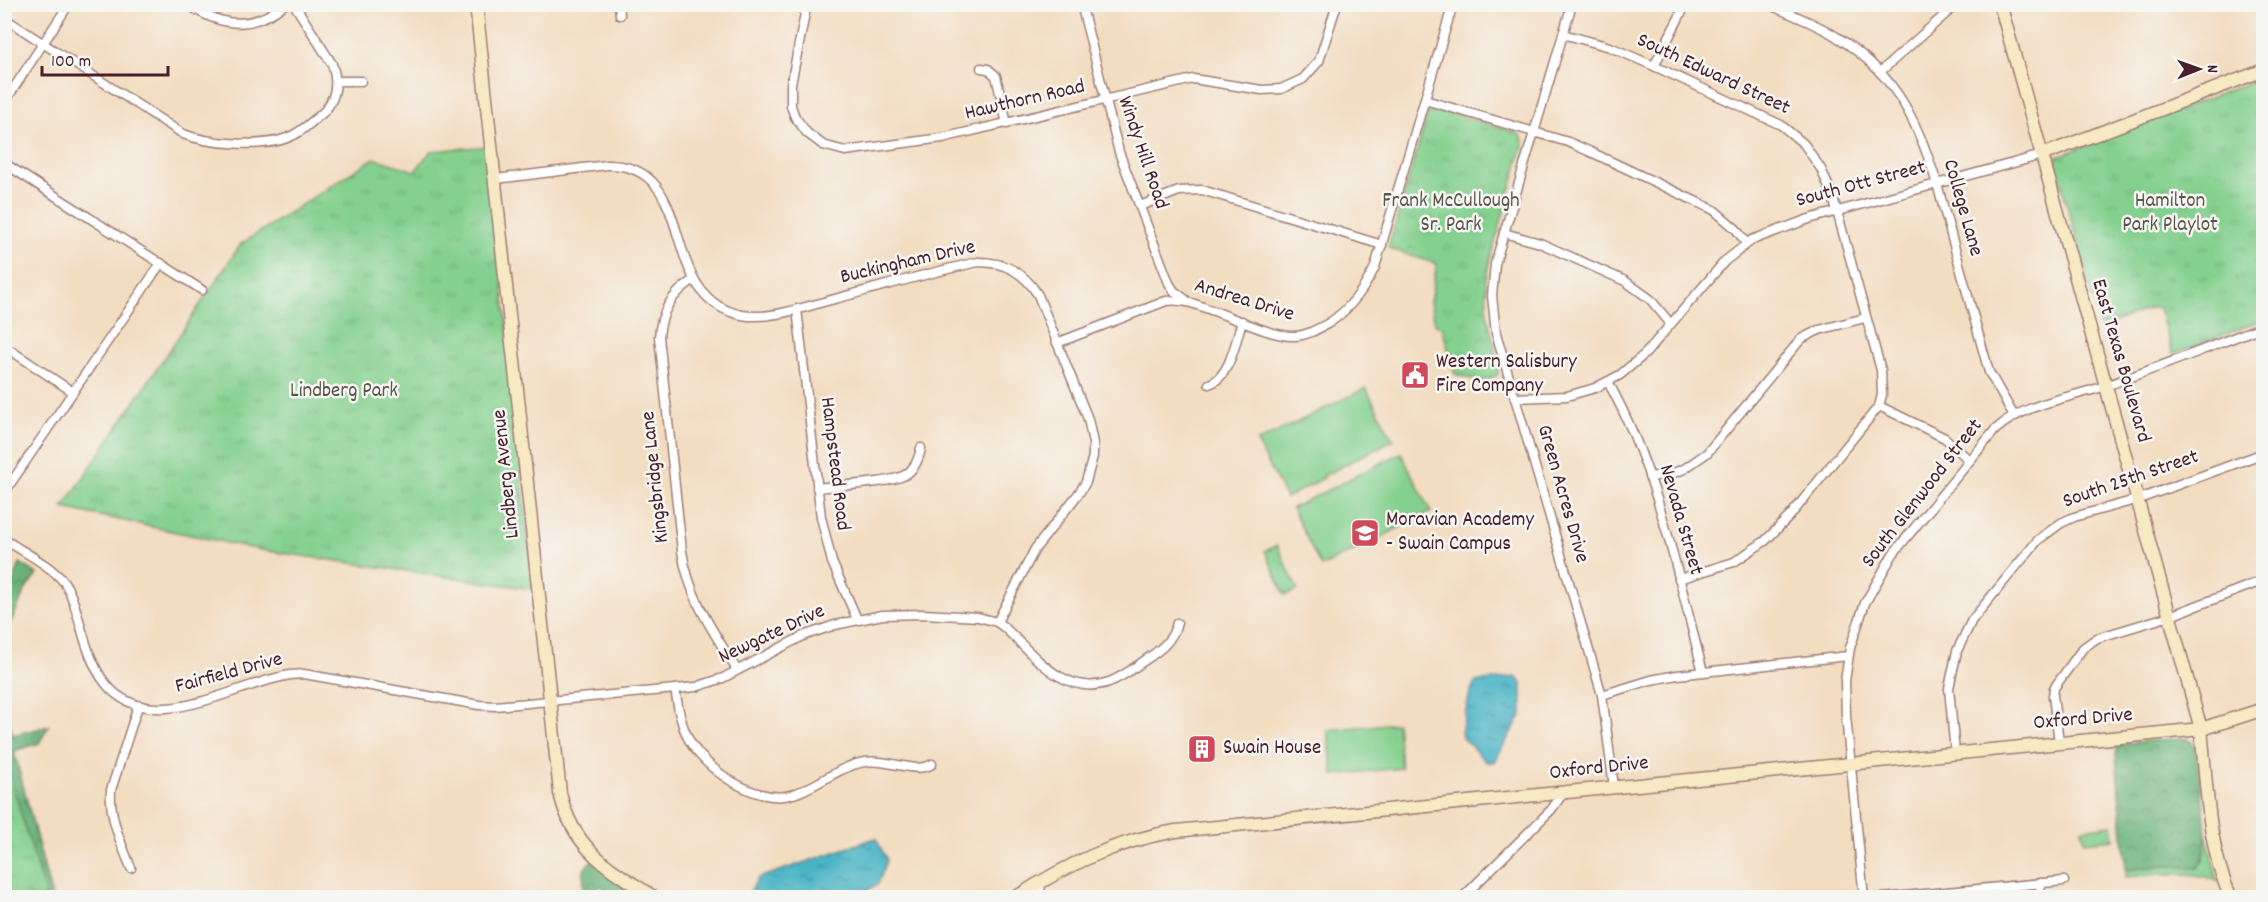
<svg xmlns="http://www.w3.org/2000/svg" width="2268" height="902" viewBox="0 0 2268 902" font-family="Dekko,sans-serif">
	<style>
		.green { fill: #84d08e; stroke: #67785c; stroke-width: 1.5 }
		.forest { fill: url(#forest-crowns); stroke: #5a6852; stroke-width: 1.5 }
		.park { fill: url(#park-tufts); stroke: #67785c; stroke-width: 1.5 }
		.water { fill: url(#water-ripples); stroke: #496a78; stroke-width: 1.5 }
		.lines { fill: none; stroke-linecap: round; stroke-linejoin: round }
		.street-casing { stroke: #9e7e76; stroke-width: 11 }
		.secondary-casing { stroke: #9e7e76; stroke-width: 15 }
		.street { stroke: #fff; stroke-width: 8 }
		.secondary { stroke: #f7e9c3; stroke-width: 12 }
		.labels { text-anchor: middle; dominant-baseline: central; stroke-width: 5; stroke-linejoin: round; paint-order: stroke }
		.street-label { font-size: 21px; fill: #4a1f2b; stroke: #f6f6f2 }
		.park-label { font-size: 21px; fill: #5b5449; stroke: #f6f6f2 }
		.poi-label { font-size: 21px; fill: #4a1f2b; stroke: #f6f6f2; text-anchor: start }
	</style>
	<defs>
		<pattern id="forest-crowns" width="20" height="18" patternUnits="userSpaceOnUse" patternTransform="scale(1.5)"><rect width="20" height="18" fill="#6bb279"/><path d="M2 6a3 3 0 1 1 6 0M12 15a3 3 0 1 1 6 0" fill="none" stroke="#5a9063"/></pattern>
		<pattern id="park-tufts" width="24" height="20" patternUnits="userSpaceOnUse" patternTransform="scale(1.5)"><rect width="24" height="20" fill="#84d08e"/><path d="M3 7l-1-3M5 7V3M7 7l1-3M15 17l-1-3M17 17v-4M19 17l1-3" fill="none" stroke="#74b27b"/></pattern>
		<pattern id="water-ripples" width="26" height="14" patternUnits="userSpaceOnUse" patternTransform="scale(1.5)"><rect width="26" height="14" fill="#48b4c5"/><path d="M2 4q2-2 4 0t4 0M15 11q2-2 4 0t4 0" fill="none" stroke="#3e92a0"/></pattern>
	</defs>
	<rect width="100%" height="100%" fill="#f6f6f2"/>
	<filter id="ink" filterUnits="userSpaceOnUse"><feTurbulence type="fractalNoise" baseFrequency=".0167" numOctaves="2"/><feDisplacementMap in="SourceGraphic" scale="12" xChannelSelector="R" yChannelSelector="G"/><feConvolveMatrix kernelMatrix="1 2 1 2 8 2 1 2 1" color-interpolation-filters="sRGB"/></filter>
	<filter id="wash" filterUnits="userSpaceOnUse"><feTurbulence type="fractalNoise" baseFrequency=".008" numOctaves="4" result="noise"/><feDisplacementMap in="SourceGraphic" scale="24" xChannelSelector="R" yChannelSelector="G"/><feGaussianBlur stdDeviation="1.35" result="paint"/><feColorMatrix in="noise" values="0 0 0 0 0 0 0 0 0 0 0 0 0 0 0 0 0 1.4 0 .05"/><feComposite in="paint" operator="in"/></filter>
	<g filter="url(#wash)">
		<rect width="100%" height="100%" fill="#f3ddc1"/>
		<g class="green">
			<polygon points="1366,388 1393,440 1323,476 1324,478 1286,498 1257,442"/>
			<polygon points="1401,453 1431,512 1321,567 1292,508"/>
			<polygon points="1397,723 1401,768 1333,775 1328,730"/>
			<polygon points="2112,825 2114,839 2084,842 2082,829"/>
			<path d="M2206,834l12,47c-29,-12 -61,-7 -92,-4v-7l40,-5 31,3 7,-7z"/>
		</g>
		<g class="forest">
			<polygon points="20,563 37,574 26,589 5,635 5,605"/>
			<polygon points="4,703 13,735 49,726 39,743 14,751 52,897 5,897"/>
			<path d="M2181,738l7,1 7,7c3,21 21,111 2,122l-31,-3 -40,5 -11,-126z"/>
			<polygon points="592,860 645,897 607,897 602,885 598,888 595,897 583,898 584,869"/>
		</g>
		<g class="park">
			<polygon points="2263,77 2263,320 2173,354 2159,308 2153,307 2101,327 2055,162 2056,157"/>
			<polygon points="1438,109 1511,131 1521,135 1524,143 1489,263 1486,280 1487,313 1499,368 1497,375 1483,382 1455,374 1442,327 1435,324 1430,302 1437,264 1388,248 1428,113 1431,110"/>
			<polygon points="489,146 533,589 261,550 63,508 241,244 374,158 415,171 431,151"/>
			<polygon points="1277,545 1298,590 1285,595 1265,551"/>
			<polygon points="4,761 5,761 46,897 5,897"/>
		</g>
		<g class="water">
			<polygon points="1516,677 1522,683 1522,714 1494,762 1486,762 1462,737 1461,732 1470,692 1475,682"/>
			<polygon points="876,838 887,860 878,884 857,897 747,897 758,878"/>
		</g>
	</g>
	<g filter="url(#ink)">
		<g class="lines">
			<g class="street-casing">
				<g id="street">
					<path d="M187,4c34,23 65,27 98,0"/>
					<polyline points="619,4 620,15"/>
					<polyline points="807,4 791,84 791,106 795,117 807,133 823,145 845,151 942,138 1193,79 1262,90 1281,89 1303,79 1319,61 1337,4"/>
					<polyline points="1081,4 1119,152 1169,283 1174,291 1186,300"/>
					<polyline points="1572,4 1495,264 1492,296 1496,333 1602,695 1614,787"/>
					<path d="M1768,4c20,9 41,17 59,27 65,37 89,84 110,153l52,188 25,44"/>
					<polyline points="2128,4 2148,4"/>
					<path d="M4,18l179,116c26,10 78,14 104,4 11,-4 19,-11 27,-18 20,-14 26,-33 18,-56l-38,-60"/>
					<polyline points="1563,34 1610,47 1654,66 1781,125 1804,144 1821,169 1833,197 1881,370 1882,395 1879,406 1790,516 1765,541 1734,562 1679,579"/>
					<polyline points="1654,66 1686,4"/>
					<polyline points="981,68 988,69 996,76 1007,124"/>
					<polyline points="1880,72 1957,4"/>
					<polyline points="336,81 361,81"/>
					<polyline points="1425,100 1568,142 1593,153 1714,210 1736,229 1746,243"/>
					<polyline points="4,103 69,4"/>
					<polyline points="4,163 202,290"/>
					<path d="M496,179l111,-14c95,-1 47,133 135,150 28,5 62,-8 89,-15 49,-13 97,-27 147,-38 27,0 46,10 60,33l50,124 5,24v13l-7,26 -7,11 -44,56 -38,73"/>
					<polyline points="1140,206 1179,191 1202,190 1382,245"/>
					<polyline points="1504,233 1540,243 1625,281 1650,299 1670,323"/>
					<path d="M693,280c-21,14 -32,31 -34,57l23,214c7,47 31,80 55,119"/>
					<polyline points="797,309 821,517 832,562 857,619"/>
					<path d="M1057,343l109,-42c17,-2 29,3 45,9 21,7 62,27 83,26 12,0 24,-7 35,-13 21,-14 35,-33 46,-56l78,-263"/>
					<polyline points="4,346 73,392"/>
					<path d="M1608,382c49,87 70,194 95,290"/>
					<path d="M1209,384c21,-6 27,-44 33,-63"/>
					<polyline points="1515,398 1567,396 1595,388 1620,375 1646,353 1725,261 1752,240 1809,219 2042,155"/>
					<polyline points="1879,406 1945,438 1969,460"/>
					<polyline points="1649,477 1671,474 1684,469 1707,453 1801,339 1819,330 1865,318"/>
					<path d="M817,488c21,-3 72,-4 88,-13 10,-6 14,-16 16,-27"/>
					<polyline points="4,493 161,263"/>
					<path d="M4,539c19,13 45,25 60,43 8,11 11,25 15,38 13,48 28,91 87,88 43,-3 83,-26 124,-33l14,-1 175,31 16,1 201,-19 27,-9 80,-42 32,-11 47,-10 42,-1 54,3 19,5 8,6c29,27 60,70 104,54 12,-4 22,-12 32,-19 16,-11 31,-20 36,-40"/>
					<path d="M675,689c3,17 5,33 13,49 15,30 67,66 102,57 27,-7 48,-29 75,-33 22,-4 51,13 67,2"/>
					<polyline points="1602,695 1651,680 1677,675 1848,656"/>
					<polyline points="2059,742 2053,696 2054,688 2083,648 2097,638 2170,616 2264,580"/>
					<polyline points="1955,753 1949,688 1957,651 1972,620 2038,540 2061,523 2074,517 2139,499 2264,453"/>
					<path d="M131,868c-10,-25 -22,-51 -20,-78l27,-84"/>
					<polyline points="2040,883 2041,898"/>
					<polyline points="1038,898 1042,881"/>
					<polyline points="1462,898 1551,810 1564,792"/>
					<path d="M1864,898l-18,-182 -1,-35 5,-33 15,-45 28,-49 102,-124c32,-28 72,-31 110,-44 54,-18 106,-40 159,-60"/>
					<polyline points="1882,898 2064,881"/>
				</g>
			</g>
			<g class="secondary-casing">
				<g id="secondary">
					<path d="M476,4l84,789c13,57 50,76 95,105"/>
					<path d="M1998,4l4,7 199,718c6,55 6,117 30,169"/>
					<polyline points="2042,155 2264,70"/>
					<path d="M1015,898c51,-33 101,-57 161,-67l1025,-102 63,-20"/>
				</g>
			</g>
			<use href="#street" class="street"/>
			<use href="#secondary" class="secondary"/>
		</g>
	</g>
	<defs>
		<g id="civic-square" transform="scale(1.5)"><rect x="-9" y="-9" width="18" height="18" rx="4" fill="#d1495b" stroke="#f6f6f2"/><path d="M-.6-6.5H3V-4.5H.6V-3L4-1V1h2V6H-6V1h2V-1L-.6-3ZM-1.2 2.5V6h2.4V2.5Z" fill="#fff"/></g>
		<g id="school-square" transform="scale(1.5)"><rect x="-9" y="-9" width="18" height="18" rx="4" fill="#d1495b" stroke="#f6f6f2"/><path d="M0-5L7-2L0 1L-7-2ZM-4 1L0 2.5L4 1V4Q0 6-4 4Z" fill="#fff"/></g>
		<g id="building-square" transform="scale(1.5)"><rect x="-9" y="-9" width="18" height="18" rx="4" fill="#d1495b" stroke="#f6f6f2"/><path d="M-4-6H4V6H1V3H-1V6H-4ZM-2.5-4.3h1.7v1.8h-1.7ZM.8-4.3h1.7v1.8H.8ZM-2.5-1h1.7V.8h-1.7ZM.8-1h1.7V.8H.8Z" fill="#fff"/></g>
	</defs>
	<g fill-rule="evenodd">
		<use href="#civic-square" x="1415" y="375"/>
		<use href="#school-square" x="1365" y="533"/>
		<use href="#building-square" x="1202" y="749"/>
	</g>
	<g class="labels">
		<g class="street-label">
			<text transform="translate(1713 75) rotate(25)">South Edward Street</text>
			<text transform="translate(1025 101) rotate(-13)">Hawthorn Road</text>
			<text transform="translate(1142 153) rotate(71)">Windy Hill Road</text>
			<text transform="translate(1861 185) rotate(-15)">South Ott Street</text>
			<text transform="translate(1962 208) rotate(74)">College Lane</text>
			<text transform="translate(908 263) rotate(-13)">Buckingham Drive</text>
			<text transform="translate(1244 301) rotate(17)">Andrea Drive</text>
			<text transform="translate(2120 361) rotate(74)">East Texas Boulevard</text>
			<text transform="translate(834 464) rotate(83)">Hampstead Road</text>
			<text transform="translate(507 474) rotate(-96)">Lindberg Avenue</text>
			<text transform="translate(656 477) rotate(-96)">Kingsbridge Lane</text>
			<text transform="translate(2131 480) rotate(-19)">South 25th Street</text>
			<text transform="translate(1562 494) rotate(74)">Green Acres Drive</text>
			<text transform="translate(1923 494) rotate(-52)">South Glenwood Street</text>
			<text transform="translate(1680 520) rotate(74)">Nevada Street</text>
			<text transform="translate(772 635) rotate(-25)">Newgate Drive</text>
			<text transform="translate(229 674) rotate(-15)">Fairfield Drive</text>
			<text transform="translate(2083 720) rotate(-5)">Oxford Drive</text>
			<text transform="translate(1599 769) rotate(-6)">Oxford Drive</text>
		</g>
		<g class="park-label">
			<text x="1451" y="202">Frank McCullough<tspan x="1451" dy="24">Sr. Park</tspan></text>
			<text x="2170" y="202">Hamilton<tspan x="2170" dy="24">Park Playlot</tspan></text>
			<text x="344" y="392">Lindberg Park</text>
		</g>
		<g class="poi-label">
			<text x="1436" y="363">Western Salisbury<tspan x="1436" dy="24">Fire Company</tspan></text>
			<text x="1386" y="521">Moravian Academy<tspan x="1386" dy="24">- Swain Campus</tspan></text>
			<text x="1223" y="749">Swain House</text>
		</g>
	</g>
	<rect width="2268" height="902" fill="none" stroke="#f6f6f2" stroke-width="24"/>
	<g transform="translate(2199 69) rotate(89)" stroke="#f6f6f2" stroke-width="4.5" paint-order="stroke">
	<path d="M0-4.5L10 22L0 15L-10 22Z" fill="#4a1f2b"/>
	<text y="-9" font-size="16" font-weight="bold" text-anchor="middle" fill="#4a1f2b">N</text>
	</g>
	<path d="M42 66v9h126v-9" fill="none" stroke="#4a1f2b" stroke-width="3"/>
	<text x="51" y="66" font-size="18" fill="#4a1f2b" stroke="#f6f6f2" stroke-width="4.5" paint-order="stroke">100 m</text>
</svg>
